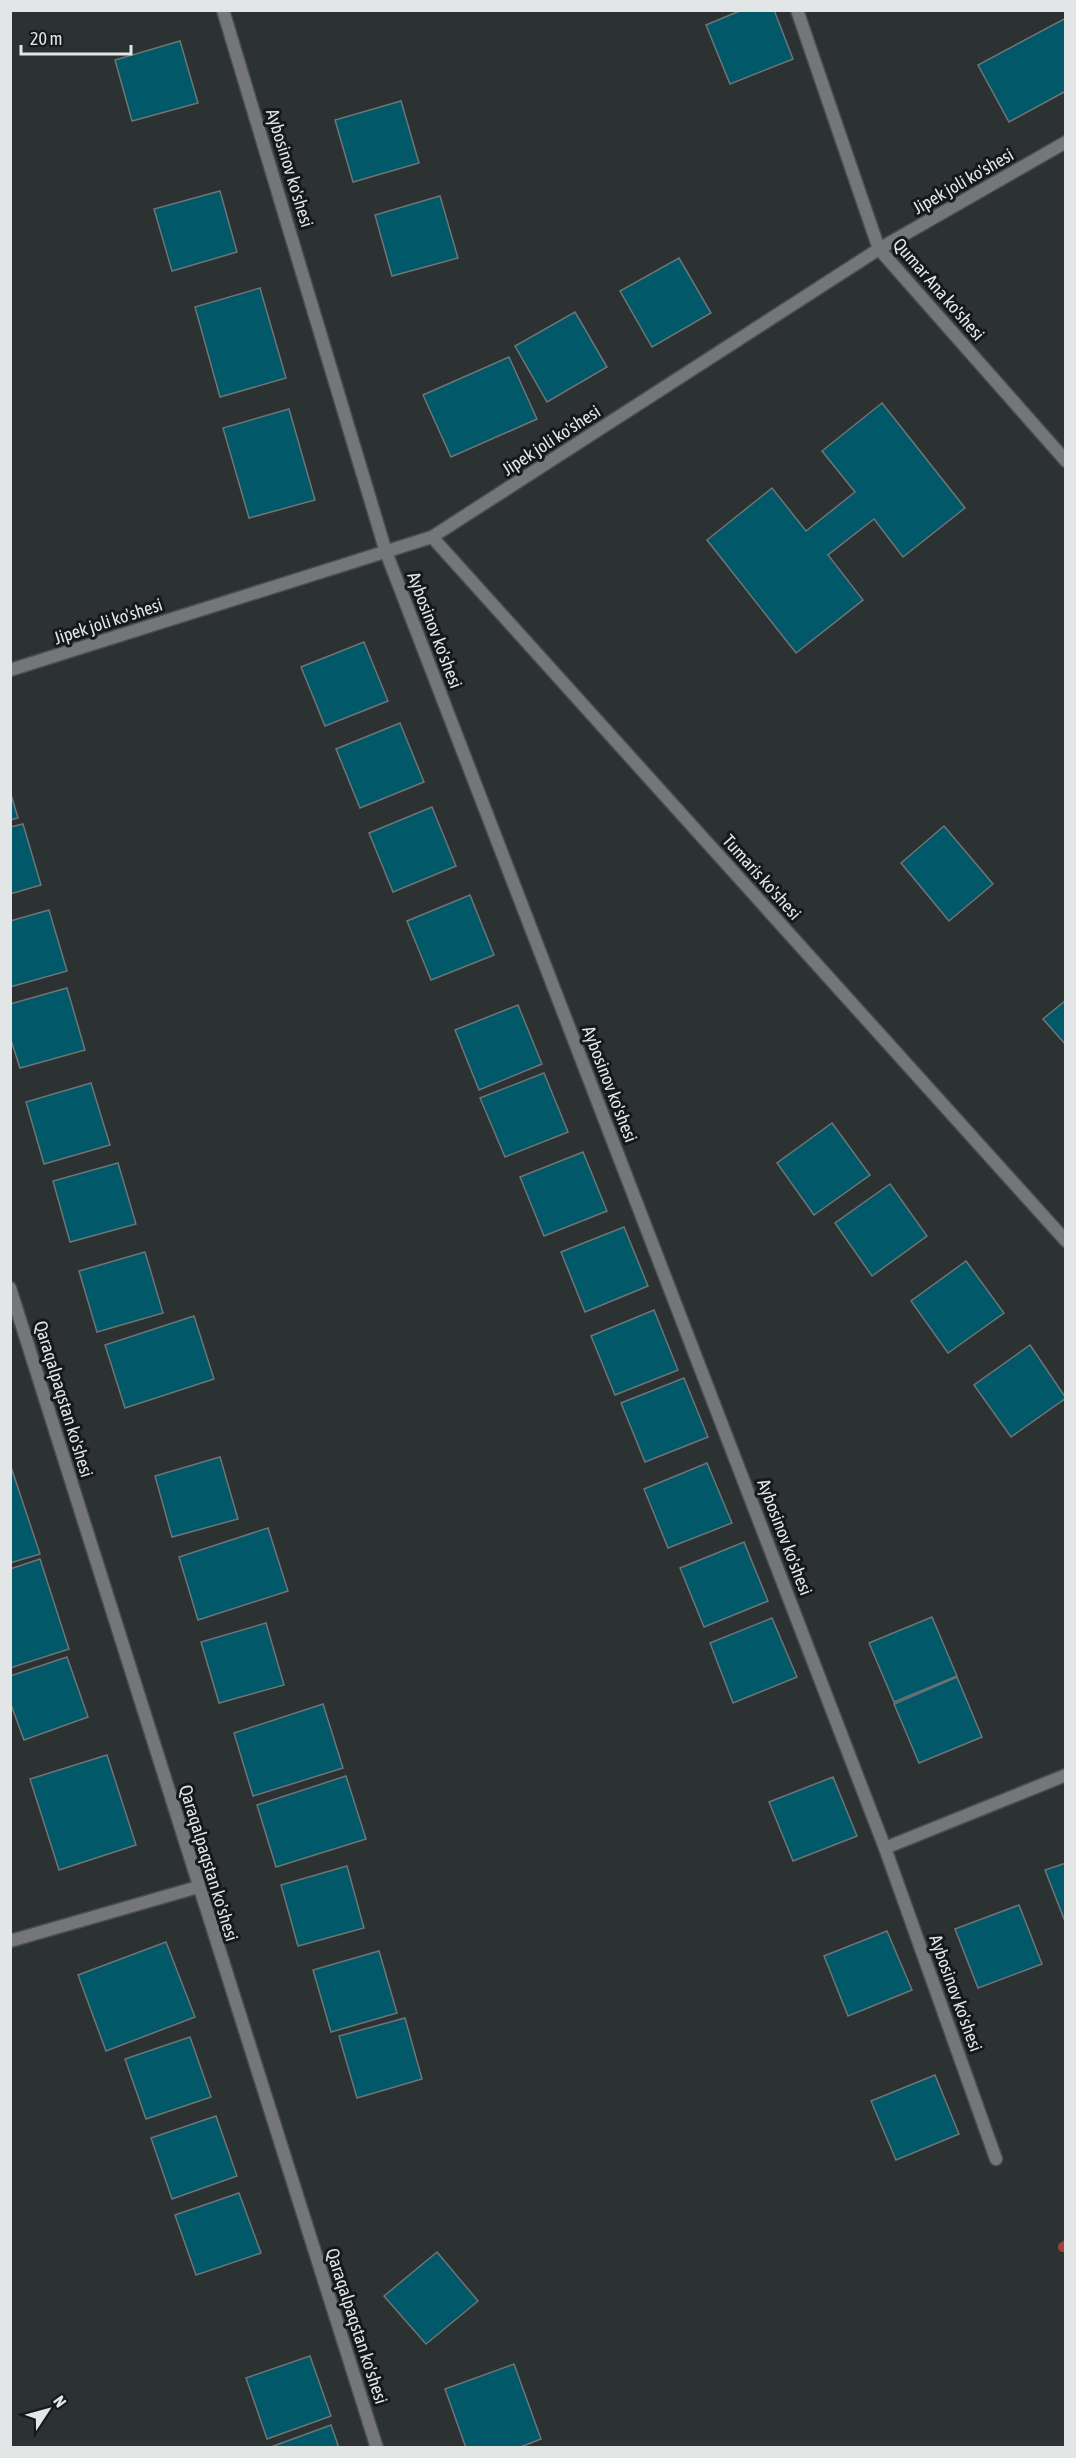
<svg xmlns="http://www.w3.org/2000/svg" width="1076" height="2458" viewBox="0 0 1076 2458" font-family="'Asap Condensed',sans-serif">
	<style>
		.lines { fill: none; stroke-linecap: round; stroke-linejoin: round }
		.stream { stroke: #9f4235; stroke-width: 10 }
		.building { fill: #005869; stroke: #6f7476; stroke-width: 1.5 }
		.service-casing { stroke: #494e4f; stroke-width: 15 }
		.minor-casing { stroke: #494e4f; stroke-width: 15 }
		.tertiary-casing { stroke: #494e4f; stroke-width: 15 }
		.service { stroke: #747677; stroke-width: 12 }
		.minor { stroke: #747677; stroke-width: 12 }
		.tertiary { stroke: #747677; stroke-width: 12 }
		.labels { text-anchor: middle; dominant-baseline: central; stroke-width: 6; stroke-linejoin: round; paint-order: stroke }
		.street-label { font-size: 18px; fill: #e3e6e7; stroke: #161819 }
	</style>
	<rect width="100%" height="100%" fill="#2c3132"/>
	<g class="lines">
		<polyline class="stream" points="1063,2247 1066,2245"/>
	</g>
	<g class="building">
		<polygon points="742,10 774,10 793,59 730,84 706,25"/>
		<polygon points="1066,18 1066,91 1009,122 978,65"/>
		<polygon points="180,41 198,103 132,121 115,60"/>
		<polygon points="401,101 419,163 353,182 335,120"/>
		<polygon points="220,191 237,252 172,271 154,209"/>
		<polygon points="440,196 458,258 392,276 375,215"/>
		<polygon points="679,258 711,313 652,347 620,291"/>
		<polygon points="260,288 286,378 220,397 195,307"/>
		<polygon points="575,312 607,367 547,402 515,346"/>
		<polygon points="509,357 537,419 451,457 423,395"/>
		<polygon points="882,403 965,508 903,557 874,519 828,555 863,600 796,653 707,540 772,488 806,531 855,492 822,451"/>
		<polygon points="289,409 315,500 249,518 223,428"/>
		<polygon points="364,642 388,701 325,726 301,667"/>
		<polygon points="400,723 424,782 360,808 336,749"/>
		<polygon points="10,791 18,818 10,820"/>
		<polygon points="432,807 456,866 393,892 369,833"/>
		<polygon points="23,824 41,885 10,894 10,827"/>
		<polygon points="944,826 993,884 949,921 901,863"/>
		<polygon points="470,895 494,955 431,980 407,921"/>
		<polygon points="49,910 67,971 10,987 10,921"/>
		<polygon points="67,988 85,1050 20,1068 10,1037 10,1004"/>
		<polygon points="1066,1000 1066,1045 1043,1019"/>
		<polygon points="518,1005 542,1064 479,1090 455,1030"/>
		<polygon points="544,1073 568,1132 505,1157 480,1098"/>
		<polygon points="91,1083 110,1145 44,1164 26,1102"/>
		<polygon points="832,1123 870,1175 814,1215 777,1163"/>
		<polygon points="583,1152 607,1211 544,1236 520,1177"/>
		<polygon points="118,1163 136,1224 70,1242 53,1181"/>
		<polygon points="890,1184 927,1236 872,1276 835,1223"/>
		<polygon points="624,1227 648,1286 585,1312 561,1252"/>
		<polygon points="145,1252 163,1313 97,1332 79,1271"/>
		<polygon points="966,1261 1004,1313 948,1353 911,1301"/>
		<polygon points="654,1310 678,1370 615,1395 591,1336"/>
		<polygon points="194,1316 214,1379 125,1408 105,1345"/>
		<polygon points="1030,1345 1066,1398 1011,1437 974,1385"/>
		<polygon points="684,1378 708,1437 645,1462 621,1403"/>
		<polygon points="220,1457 238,1519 172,1537 155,1476"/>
		<polygon points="707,1463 732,1523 668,1548 644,1489"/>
		<polygon points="10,1464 40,1554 10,1563"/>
		<polygon points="268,1528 288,1591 198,1620 179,1557"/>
		<polygon points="744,1542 768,1601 704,1627 680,1568"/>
		<polygon points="40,1559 69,1649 10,1668 10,1569"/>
		<polygon points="932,1617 957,1676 894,1702 869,1643"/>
		<polygon points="772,1618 797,1677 733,1703 710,1643"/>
		<polygon points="266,1623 284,1685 219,1703 201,1642"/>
		<polygon points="67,1657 88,1717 24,1740 10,1702 10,1676"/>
		<polygon points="957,1677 982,1737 919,1763 894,1704"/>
		<polygon points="323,1704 343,1768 253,1796 234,1733"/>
		<polygon points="107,1755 136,1845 59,1870 30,1779"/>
		<polygon points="346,1776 366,1839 276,1867 257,1805"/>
		<polygon points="833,1777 857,1836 793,1861 769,1802"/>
		<polygon points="1066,1863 1066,1924 1045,1870"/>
		<polygon points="347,1866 364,1928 298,1946 281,1885"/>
		<polygon points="1019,1905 1042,1964 978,1988 955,1929"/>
		<polygon points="887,1931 912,1990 848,2016 824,1956"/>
		<polygon points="166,1942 195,2017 106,2051 78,1975"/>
		<polygon points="379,1951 397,2013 331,2032 313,1970"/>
		<polygon points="405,2018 422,2079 357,2098 339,2036"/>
		<polygon points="190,2037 211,2097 146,2119 125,2059"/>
		<polygon points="935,2075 959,2134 896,2160 871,2101"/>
		<polygon points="216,2116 237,2176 172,2199 151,2138"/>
		<polygon points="239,2193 261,2253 196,2275 175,2215"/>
		<polygon points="437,2252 478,2301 426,2344 384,2296"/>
		<polygon points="310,2356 331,2416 267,2439 246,2378"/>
		<polygon points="514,2364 541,2439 518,2448 466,2448 445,2389"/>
		<polygon points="331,2425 339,2448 268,2448"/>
	</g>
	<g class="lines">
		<g class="service-casing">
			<polyline id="service" points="885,1848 1066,1775"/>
		</g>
		<g class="minor-casing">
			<g id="minor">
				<polyline points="223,10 386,552 885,1848 996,2159"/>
				<polyline points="797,10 879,249 1066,461"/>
				<polyline points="432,537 879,249 1066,142"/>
				<polyline points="10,1288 377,2448"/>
				<polyline points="10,1941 198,1887"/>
			</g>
		</g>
		<g class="tertiary-casing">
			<polyline id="tertiary" points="10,670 432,537 1066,1241"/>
		</g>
		<use href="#service" class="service"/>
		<use href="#minor" class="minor"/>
		<use href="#tertiary" class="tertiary"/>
	</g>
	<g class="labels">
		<g class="street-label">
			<text transform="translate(290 168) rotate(73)">Aybosinov ko'shesi</text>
			<text transform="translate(963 181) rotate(-30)">Jipek joli ko'shesi</text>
			<text transform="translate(939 289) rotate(49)">Qumar Ana ko'shesi</text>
			<text transform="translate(551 440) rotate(-33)">Jipek joli ko'shesi</text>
			<text transform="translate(108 621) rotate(-18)">Jipek joli ko'shesi</text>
			<text transform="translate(435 630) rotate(69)">Aybosinov ko'shesi</text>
			<text transform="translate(762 877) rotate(48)">Tumaris ko'shesi</text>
			<text transform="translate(610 1084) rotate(69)">Aybosinov ko'shesi</text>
			<text transform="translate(64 1399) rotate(73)">Qaraqalpaqstan ko'shesi</text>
			<text transform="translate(785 1537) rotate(69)">Aybosinov ko'shesi</text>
			<text transform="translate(209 1863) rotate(73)">Qaraqalpaqstan ko'shesi</text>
			<text transform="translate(956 1993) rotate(70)">Aybosinov ko'shesi</text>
			<text transform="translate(357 2326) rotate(72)">Qaraqalpaqstan ko'shesi</text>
		</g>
	</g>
	<rect width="1076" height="2458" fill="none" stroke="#e3e6e7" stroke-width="24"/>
	<g transform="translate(48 2410) rotate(54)" stroke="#161819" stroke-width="4.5" paint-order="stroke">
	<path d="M0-4.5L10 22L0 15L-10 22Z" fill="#e3e6e7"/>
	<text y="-9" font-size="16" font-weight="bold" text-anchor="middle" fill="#e3e6e7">N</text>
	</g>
	<path d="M21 45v9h110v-9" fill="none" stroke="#e3e6e7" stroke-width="3"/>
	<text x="30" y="45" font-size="18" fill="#e3e6e7" stroke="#161819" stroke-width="4.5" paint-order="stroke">20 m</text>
</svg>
